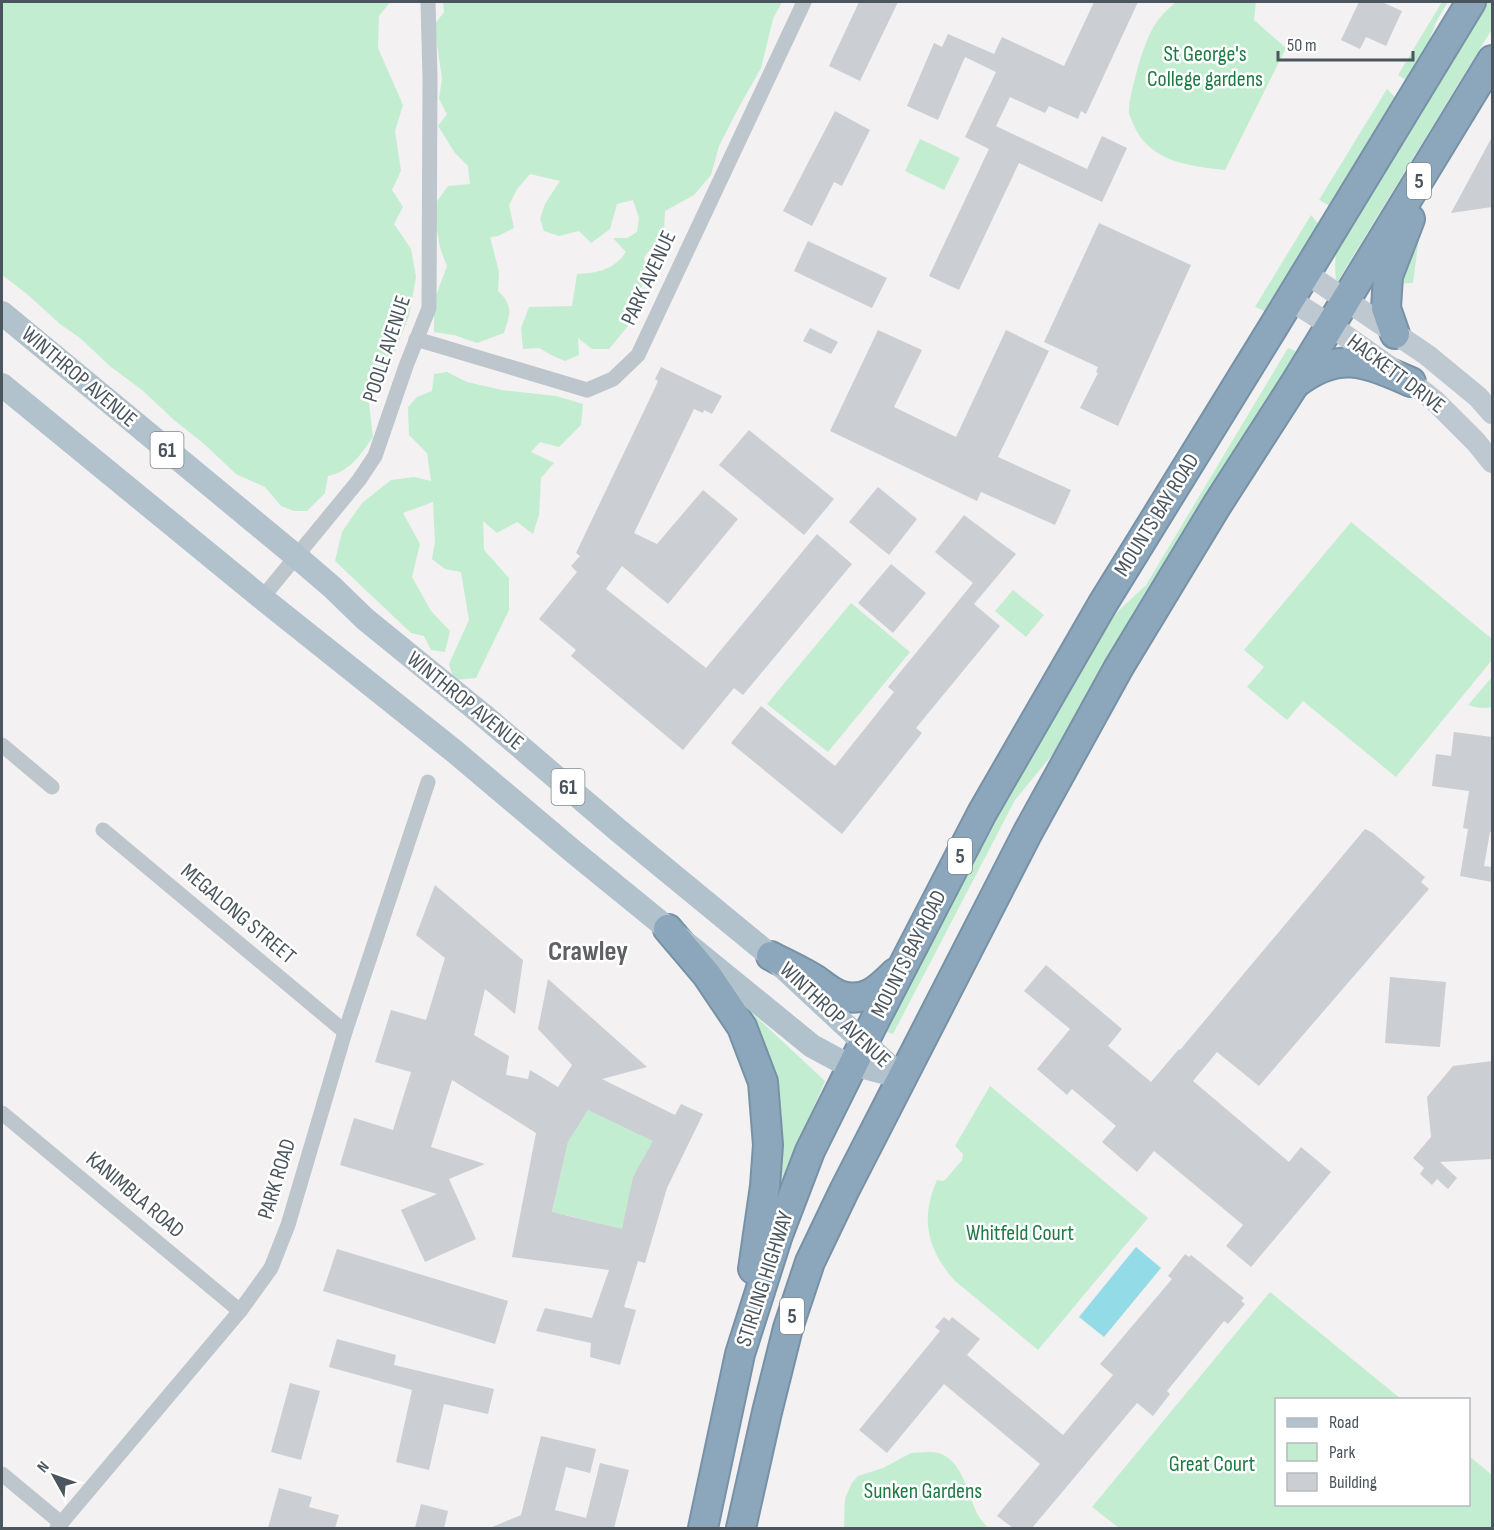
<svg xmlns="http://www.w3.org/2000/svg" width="1494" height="1530" viewBox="0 0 1494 1530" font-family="'Sofia Sans Condensed',sans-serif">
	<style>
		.green { fill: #c3edd0 }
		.water { fill: #93dce7 }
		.building { fill: #cbced3; fill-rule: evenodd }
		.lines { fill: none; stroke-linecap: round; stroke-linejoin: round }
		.highway-casing { stroke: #7792a7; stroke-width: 32 }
		.street { stroke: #bdc6cc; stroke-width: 15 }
		.secondary { stroke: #bec8d1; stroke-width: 22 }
		.primary { stroke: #b2c2cd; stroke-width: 24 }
		.highway { stroke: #8ca7bc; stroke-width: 28 }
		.labels { text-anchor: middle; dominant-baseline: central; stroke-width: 5; stroke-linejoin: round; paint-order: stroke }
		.shield { fill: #fff; stroke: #80888e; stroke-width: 1.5 }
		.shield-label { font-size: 21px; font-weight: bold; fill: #4a555d }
		.park-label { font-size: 22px; fill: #1e7b45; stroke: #fff }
		.street-label { font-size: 22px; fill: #4a555d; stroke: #fff }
		.district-label { font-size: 28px; font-weight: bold; fill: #5d6165; stroke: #fff }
	</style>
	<rect width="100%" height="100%" fill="#f3f1f1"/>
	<g class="green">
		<path d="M2,2h388l-11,14 -1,32 25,57 -8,26 6,40 -9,19 11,17 -9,17 17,25 5,28 -7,39 -28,70 -12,17 4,34c-13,18 -22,34 -45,39l-3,17 -18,18h-13l-13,-5 -16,-19 -29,-13 -33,-31 -29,-23 -32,-30 -31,-23 -31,-29 -20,-14 -33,-30 -25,-19z"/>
		<path d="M443,2h339l-9,17 -12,49 -22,39 -20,39 -8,29 -17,20 -29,16 -1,22 -20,24 3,14 -19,55 -19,23h-17l-14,-11 1,17 -14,6 -12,-5 -14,-8 -16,1 -2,-21 8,-21 43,-1 5,-32c20,-1 37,-4 49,-22l-13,-14h14l10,-6 2,-14 -6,-18 -16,4 -7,25 -19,14 -12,-12 -20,5 -15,-5 -4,-12 5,-15 15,-23 -30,-7 -13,15 -8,16 5,23 -16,8 -8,1 9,35 -1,19c16,15 12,23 6,42l-27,10 -23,-8 -20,-3v-31l13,-35 -7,-18 -7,-41 15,-21 22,-2 -2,-18 -13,-13 -17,-27 9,-12 -8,-15 3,-21 -8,-53 10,-13z"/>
		<path d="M1176,2h80l-2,18 32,28 -61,122c-34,-4 -71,-7 -89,-40 -2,-5 -6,-12 -7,-17 -1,-11 7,-38 10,-50 10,-29 13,-41 37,-61z"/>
		<polygon points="1442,2 1448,2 1436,22 1422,61 1409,82 1398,75"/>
		<polygon points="1480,2 1492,2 1492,29 1336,284 1335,266 1336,250"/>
		<polygon points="1387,89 1398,100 1332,207 1319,200"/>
		<polygon points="920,139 960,158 944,190 905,171"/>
		<polygon points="1311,215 1321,227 1269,313 1255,307"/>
		<polygon points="1421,221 1413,283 1393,284"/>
		<polygon points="1288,348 1296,351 1057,749 1015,800 893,1034 884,1031 1001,802 1099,629 1146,585"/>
		<polygon points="447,372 467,382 502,390 556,396 583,404 581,425 559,447 540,442 531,452 554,463 541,478 539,515 533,534 517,522 497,533 483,521 484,550 509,578 509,610 476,678 454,680 449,664 469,620 461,572 445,569 432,559 435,542 433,502 403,513 420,544 412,577 431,611 450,631 445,652 431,650 424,636 411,633 335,561 342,532 362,503 391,480 414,477 431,481 427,453 409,435 408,407 417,397 432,391 434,374"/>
		<polygon points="1351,522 1492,639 1492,660 1396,777 1303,701 1287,720 1247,687 1264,667 1244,650"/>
		<polygon points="1013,590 1044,615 1026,637 995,611"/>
		<polygon points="851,603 910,652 828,752 767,704"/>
		<path d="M1492,677v30c-8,2 -15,1 -24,-2z"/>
		<polygon points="724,987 825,1081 780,1186 773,1187 778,1138"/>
		<path d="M990,1086l158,132 -110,132 -84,-70c-27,-31 -34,-61 -17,-100l6,1 3,-2 16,-19 1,-6 -8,-8z"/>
		<polygon points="592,1103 658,1133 621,1235 613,1227 566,1215 550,1222 568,1142"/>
		<polygon points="1270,1292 1401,1399 1276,1400 1276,1504 1468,1504 1469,1456 1492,1475 1492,1528 1119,1528 1092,1507"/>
		<path d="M927,1452c7,0 12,0 18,4 19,10 24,43 34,61 3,4 6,8 9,11h-144l1,-30 7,-15 6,-7 25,-8 28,-15z"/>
	</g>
	<polygon class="water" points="1136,1247 1161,1268 1104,1337 1079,1317"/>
	<g class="building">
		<polygon points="859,2 898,2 860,81 829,66"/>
		<polygon points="1094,2 1138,2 1086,114 1081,111 1078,119 1049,106 1045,113 1010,97 996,126 1087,169 1102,136 1127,148 1102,202 1019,163 959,290 929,276 989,149 965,137 996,72 965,57 938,120 907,106 934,43 942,47 948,34 994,54 1002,37 1064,66"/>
		<polygon points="1359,2 1382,2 1402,11 1386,46 1366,37 1360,49 1341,40"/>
		<polygon points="835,111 870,130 842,186 834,182 812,226 783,211"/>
		<polygon points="1492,137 1492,207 1451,213"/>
		<polygon points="1099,223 1191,265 1118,426 1080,408 1098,373 1096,372 1098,367 1044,342"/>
		<polygon points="808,241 887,278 872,308 794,271"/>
		<polygon points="810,328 838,342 831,354 803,341"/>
		<polygon points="878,330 922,350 894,407 956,437 1006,330 1049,351 998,457 1071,490 1055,525 981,492 977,501 830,431"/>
		<polygon points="661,367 722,396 712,414 704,410 703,413 694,409 634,533 657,544 703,490 738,519 668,604 622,566 606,589 706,668 817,534 852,564 743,695 734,688 683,750 571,656 576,650 539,619 577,572 571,566 580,556 576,553 654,390 658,381 655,379"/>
		<polygon points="749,430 834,499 804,535 719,465"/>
		<polygon points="878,487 917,519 889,555 849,522"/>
		<polygon points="964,515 1016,554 974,604 1000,626 916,728 922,733 842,834 731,743 761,706 835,766 894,692 888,687 973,583 935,552"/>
		<polygon points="891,564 926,593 893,633 858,603"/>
		<polygon points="1454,732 1492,737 1492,832 1490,832 1484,866 1492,867 1492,882 1460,876 1468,829 1463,828 1469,791 1432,786 1436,754 1451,756"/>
		<polygon points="1365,829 1373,833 1425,877 1421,882 1429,889 1259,1086 1217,1052 1193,1081 1289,1162 1301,1147 1331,1172 1251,1267 1226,1246 1243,1225 1154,1151 1137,1172 1102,1142 1116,1126 1072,1089 1067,1095 1037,1069 1070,1029 1024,991 1046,965 1122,1029 1108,1046 1151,1082 1179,1049 1180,1050"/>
		<path d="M435,885l88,75 -8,54 -30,-25 -11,46 35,21 -3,19 22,4 2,-9 28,17 14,-22 -34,-36 10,-50 99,88 -45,12 73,36 6,-11 22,10 -36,74 -22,75 -7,-2 -14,46 12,3 -16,55 -30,-8 1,-14 -55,-12 9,-23 47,10 17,-48 -97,-13 24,-124 -84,-53 -21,67 54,17 -36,15 27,60 -51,23 -24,-52 36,-16 -97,-29 14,-47 39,12 18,-58 -36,-10 16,-52 35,10 19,-62 -29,-23zM588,1110l65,31 -20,36 -11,52 -70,-17 16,-70z"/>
		<polygon points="1390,977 1446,982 1440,1047 1385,1043"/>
		<polygon points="1492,1061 1492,1159 1440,1162 1457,1178 1448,1189 1437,1179 1432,1185 1420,1174 1424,1168 1413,1158 1431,1137 1427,1097 1453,1066"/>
		<polygon points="337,1249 508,1301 495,1344 323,1291"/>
		<polygon points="1185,1254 1189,1257 1191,1255 1244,1298 1241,1301 1245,1304 1228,1324 1224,1321 1167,1391 1170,1394 1153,1416 1137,1403 1032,1528 1013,1528 997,1516 1040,1464 944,1384 887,1453 859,1430 940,1331 935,1327 944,1317 949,1321 952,1317 980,1339 967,1355 1063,1435 1113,1375 1100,1364 1172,1279 1168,1276"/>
		<polygon points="337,1339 396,1355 394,1365 494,1389 488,1414 444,1404 429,1470 396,1462 412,1390 329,1367"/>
		<polygon points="290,1383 320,1391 301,1460 271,1452"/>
		<polygon points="541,1436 596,1449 590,1473 566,1467 555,1510 586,1518 600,1463 629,1470 614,1528 490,1528 521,1515"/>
		<polygon points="279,1488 312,1497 309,1507 339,1515 335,1528 268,1528"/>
		<polygon points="421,1504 448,1511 444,1528 415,1528"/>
	</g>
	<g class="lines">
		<g class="highway-casing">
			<g id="highway">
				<polyline points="1395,334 1386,308 1388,276 1410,219"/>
				<path d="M1296,383c43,-33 69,-21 115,-1"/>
				<polyline points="668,929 707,975 742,1027 763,1082 768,1145 765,1186 753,1269"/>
				<path d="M771,956c15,8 31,15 45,24 7,5 15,12 23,15 25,9 40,-6 56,-22"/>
				<polyline points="703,1528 740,1354 778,1235 810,1151 876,1018 982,813 1102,605 1272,329 1471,2"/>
				<polyline points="741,1528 767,1412 788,1328 810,1262 844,1191 1028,832 1119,667 1217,505 1294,385 1492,60"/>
			</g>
		</g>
		<g class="street">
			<polyline points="416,339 587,390 613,379 638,355 804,2"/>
			<polyline points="262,598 359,480 375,456 406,366 429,308 430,78 428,2"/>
			<polyline points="2,745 52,787"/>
			<polyline points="103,830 345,1032"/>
			<polyline points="2,1113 240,1311"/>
			<polyline points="2,1474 61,1523"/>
			<polyline points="57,1528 240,1311 271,1268 288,1225 345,1032 428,782"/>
		</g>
		<g class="secondary">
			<polyline points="1306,273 1427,355 1478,397 1492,413"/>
			<polyline points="1289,299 1330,325 1411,382 1435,401 1476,442 1492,462"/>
		</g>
		<g class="primary">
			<polyline points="2,313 297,557 332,587 365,619 483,715 619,831 771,956 902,1078"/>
			<polyline points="2,385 262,598 454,751 575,853 812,1046 838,1060 901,1077"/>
		</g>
		<use href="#highway" class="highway"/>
	</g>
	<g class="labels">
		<g class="shield">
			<rect x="1407" y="163" width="24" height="36" rx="4.5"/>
			<rect x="150.5" y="432" width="33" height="36" rx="4.5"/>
			<rect x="551.5" y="769" width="33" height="36" rx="4.5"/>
			<rect x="948" y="838" width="24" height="36" rx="4.5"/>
			<rect x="780" y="1298" width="24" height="36" rx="4.5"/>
		</g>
		<g class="shield-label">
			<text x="1419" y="181">5</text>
			<text x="167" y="450">61</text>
			<text x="568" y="787">61</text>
			<text x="960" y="856">5</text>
			<text x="792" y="1316">5</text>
		</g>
		<g class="park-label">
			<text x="1205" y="54">St George's<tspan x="1205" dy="25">College gardens</tspan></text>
			<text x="1020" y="1233">Whitfeld Court</text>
			<text x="1212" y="1464">Great Court</text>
			<text x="923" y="1491">Sunken Gardens</text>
		</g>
		<g class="street-label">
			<text transform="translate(649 278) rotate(-65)">PARK AVENUE</text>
			<text transform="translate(387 349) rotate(-72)">POOLE AVENUE</text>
			<text transform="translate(1396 374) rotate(37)">HACKETT DRIVE</text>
			<text transform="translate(79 377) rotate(40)">WINTHROP AVENUE</text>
			<text transform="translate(1157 515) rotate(-58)">MOUNTS BAY ROAD</text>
			<text transform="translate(465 701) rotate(39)">WINTHROP AVENUE</text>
			<text transform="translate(238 914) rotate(40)">MEGALONG STREET</text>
			<text transform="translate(909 954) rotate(-63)">MOUNTS BAY ROAD</text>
			<text transform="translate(835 1015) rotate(43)">WINTHROP AVENUE</text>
			<text transform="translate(277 1179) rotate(-73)">PARK ROAD</text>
			<text transform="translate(135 1195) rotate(40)">KANIMBLA ROAD</text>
			<text transform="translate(765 1279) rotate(-72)">STIRLING HIGHWAY</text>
		</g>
		<g class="district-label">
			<text x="588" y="951">Crawley</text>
		</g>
	</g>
	<rect width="1494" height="1530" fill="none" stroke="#4a555d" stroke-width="6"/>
	<rect x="1275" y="1398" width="195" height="108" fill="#ffffff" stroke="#b7bbbe" stroke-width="1.5"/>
	<rect x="1287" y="1418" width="30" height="9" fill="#b2c2cd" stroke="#b7bbbe" stroke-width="1.5"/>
	<text x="1329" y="1428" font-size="18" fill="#4a555d">Road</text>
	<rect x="1287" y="1443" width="30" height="18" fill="#c3edd0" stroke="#b7bbbe" stroke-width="1.5"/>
	<text x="1329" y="1458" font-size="18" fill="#4a555d">Park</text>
	<rect x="1287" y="1473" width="30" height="18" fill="#cbced3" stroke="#b7bbbe" stroke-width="1.5"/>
	<text x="1329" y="1488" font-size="18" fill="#4a555d">Building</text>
	<g transform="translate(54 1476) rotate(310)" stroke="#ffffff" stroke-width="4.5" paint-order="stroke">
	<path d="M0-4.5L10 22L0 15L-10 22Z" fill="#4a555d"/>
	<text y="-9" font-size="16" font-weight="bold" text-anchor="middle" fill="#4a555d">N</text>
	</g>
	<path d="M1278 51v9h135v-9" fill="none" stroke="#4a555d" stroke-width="3"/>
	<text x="1287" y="51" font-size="18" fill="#4a555d" stroke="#ffffff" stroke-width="4.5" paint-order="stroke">50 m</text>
</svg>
